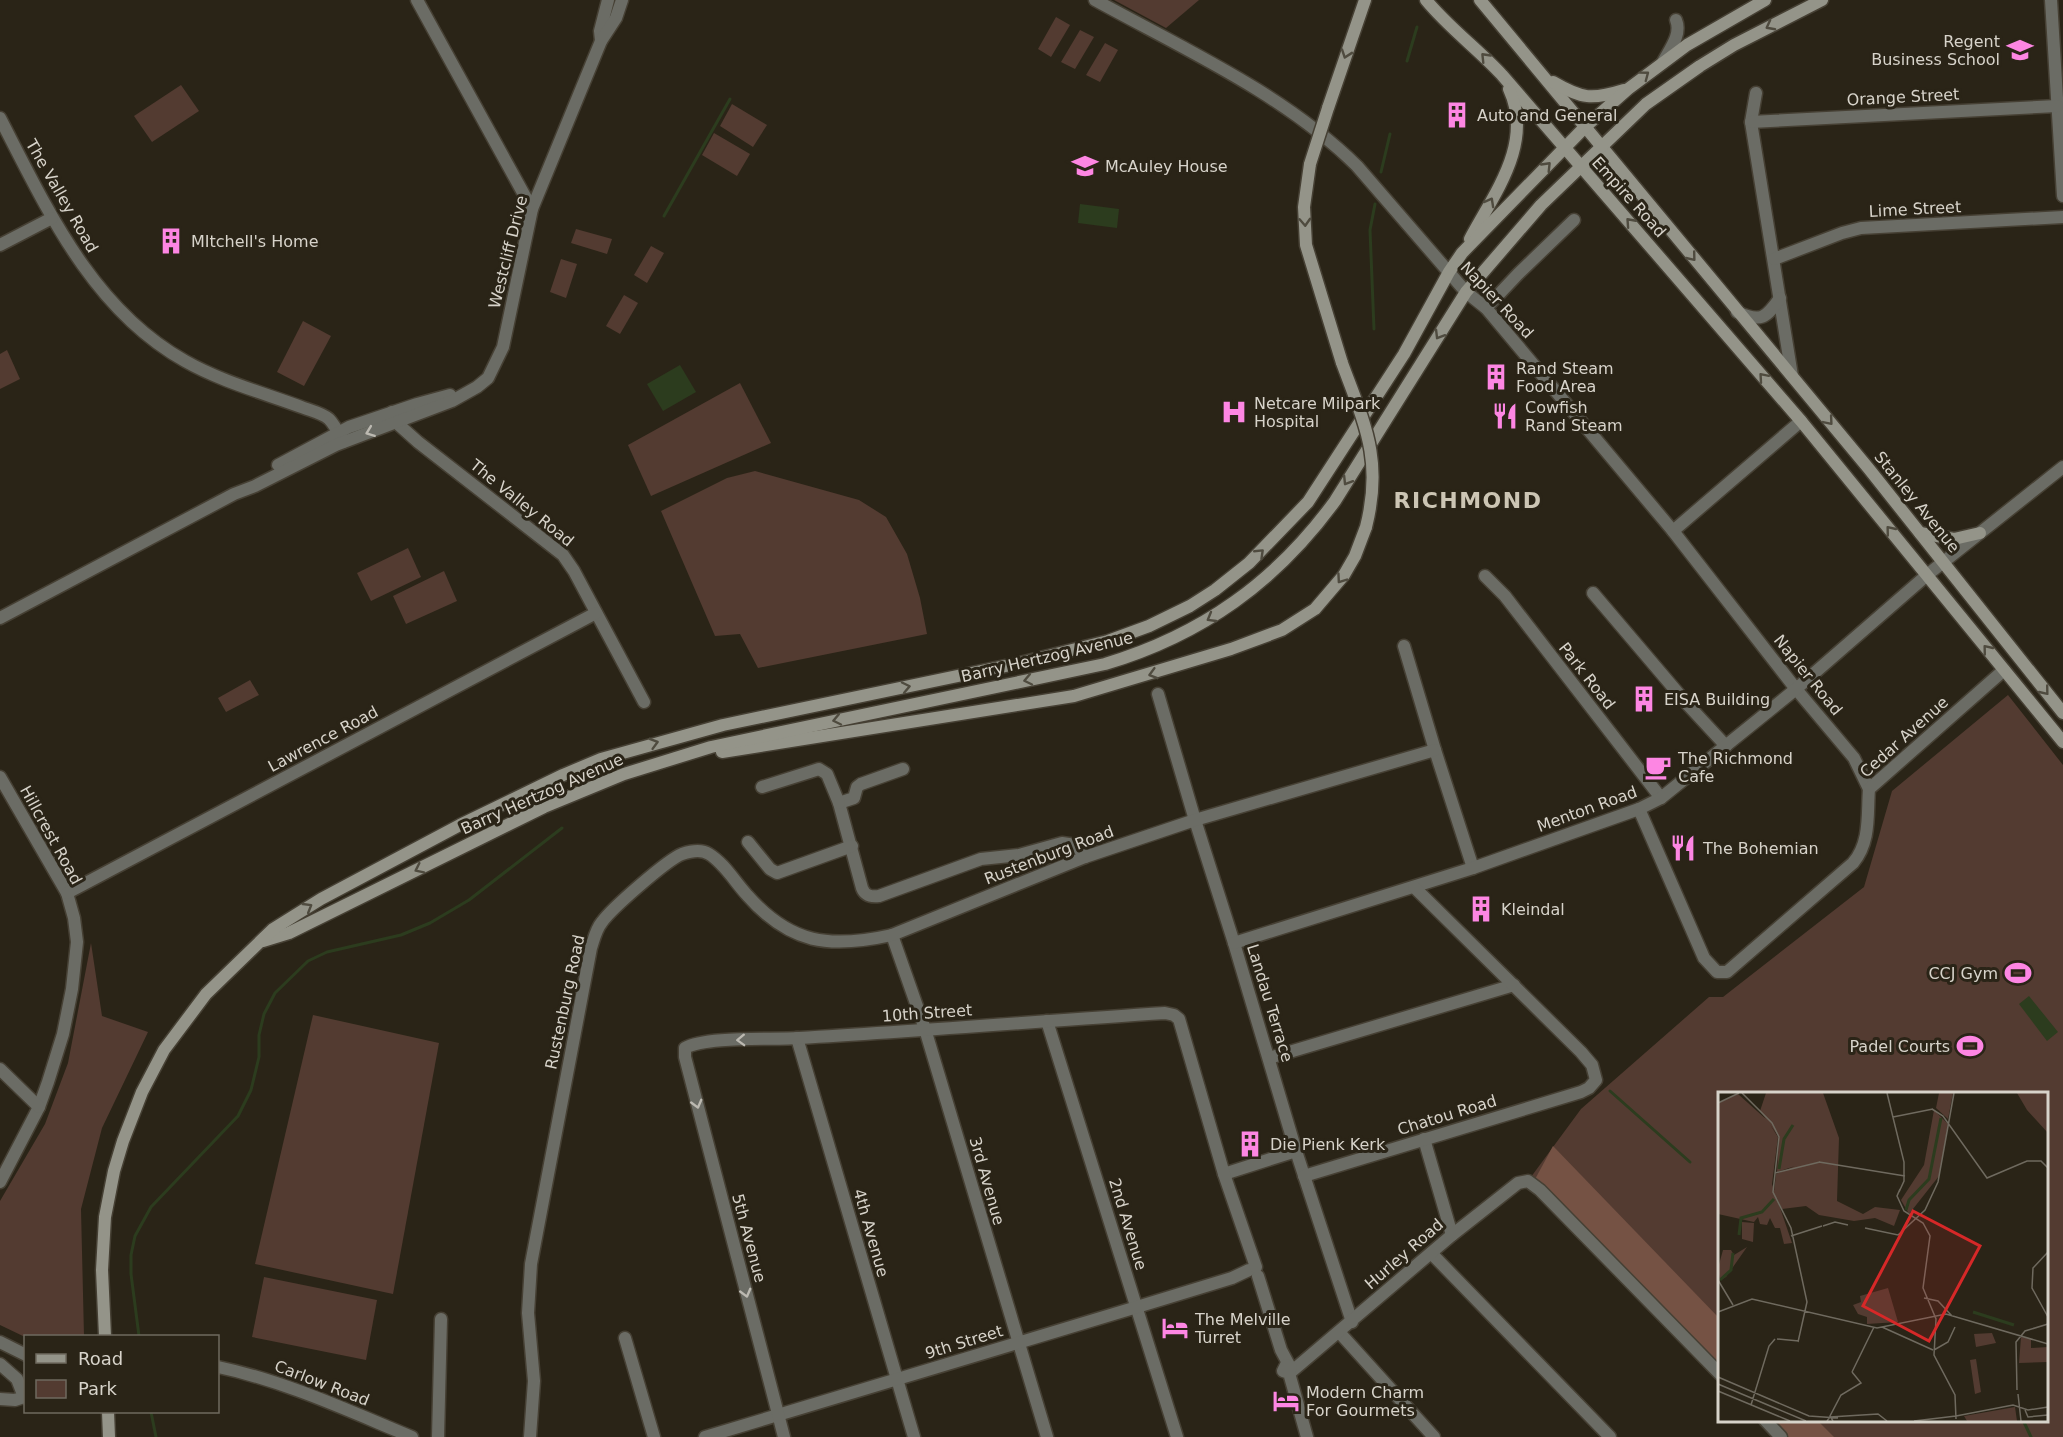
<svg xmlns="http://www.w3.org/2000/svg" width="2063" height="1437" viewBox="0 0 2063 1437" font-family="'DejaVu Sans',sans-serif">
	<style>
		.green { fill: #533b31 }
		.forest { fill: #755244 }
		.water { fill: #2c3c1e }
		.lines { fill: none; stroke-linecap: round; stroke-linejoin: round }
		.stream { stroke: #2c3c1e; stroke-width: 3 }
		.minor-casing { stroke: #464034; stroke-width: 15 }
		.tertiary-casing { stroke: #464034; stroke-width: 15 }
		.secondary-casing { stroke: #464034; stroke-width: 15 }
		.minor { stroke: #6b6c65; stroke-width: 12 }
		.tertiary { stroke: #6b6c65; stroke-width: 12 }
		.secondary { stroke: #949489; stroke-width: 12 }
		.secondary-bridge-casing { stroke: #464034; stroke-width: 15; stroke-linecap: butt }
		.secondary-bridge { stroke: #949489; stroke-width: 12 }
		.oneway { stroke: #4f4b3f }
		.oneway2 { stroke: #bcb9b1 }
		.labels { text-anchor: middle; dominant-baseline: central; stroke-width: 6; stroke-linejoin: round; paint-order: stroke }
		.poi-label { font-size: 16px; fill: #d7d3ca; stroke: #2a2417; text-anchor: start }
		.street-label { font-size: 16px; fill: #d7d3ca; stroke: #2a2417 }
		.district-label { font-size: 22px; font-weight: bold; letter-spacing: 1.5px; fill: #ccc5b4; stroke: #2a2417 }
		.inset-river { fill: none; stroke: #2c3c1e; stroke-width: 3 }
		.inset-road { fill: none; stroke: #6f6a5f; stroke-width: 1.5 }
		.view { fill: #d62828; fill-opacity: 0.15; stroke: #d62828; stroke-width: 3 }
		.inset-edge { fill: none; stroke: #d7d3ca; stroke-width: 3 }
	</style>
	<rect width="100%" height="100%" fill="#2a2417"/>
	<g class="green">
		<polygon points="1114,0 1199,0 1166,28"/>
		<polygon points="1056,17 1070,25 1051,57 1038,49"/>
		<polygon points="1080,30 1094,37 1075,69 1061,62"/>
		<polygon points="1105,43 1118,50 1100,82 1086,75"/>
		<polygon points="181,85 199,111 152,142 134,116"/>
		<polygon points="732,104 767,125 753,147 720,126"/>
		<polygon points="714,133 750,154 737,176 702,155"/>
		<polygon points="576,229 612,239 607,254 571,243"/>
		<polygon points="651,246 664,253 647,283 634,275"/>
		<polygon points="561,259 577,264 566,298 550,292"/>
		<polygon points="624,295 638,303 620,334 606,326"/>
		<polygon points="303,321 331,336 304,386 277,372"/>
		<polygon points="7,350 20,379 0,389 0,354"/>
		<polygon points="740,383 771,443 651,496 628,445"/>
		<polygon points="755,471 859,500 886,517 907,554 920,598 927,634 758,668 740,634 715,636 661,511 727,478"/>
		<polygon points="408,548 421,577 371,601 357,573"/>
		<polygon points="444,571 457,601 406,624 393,596"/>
		<polygon points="250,680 259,695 226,712 218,698"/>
		<polygon points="2008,695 2063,765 2063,1437 1781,1437 1764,1421 2046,1420 2046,1094 1720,1094 1719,1375 1528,1181 1581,1109 1709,997 1723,997 1864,887 1892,791"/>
		<polygon points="91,943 102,1016 148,1032 102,1128 81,1209 84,1336 25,1337 0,1325 0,1201 45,1124 68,1063"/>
		<polygon points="313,1015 439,1043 393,1294 255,1264"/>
		<polygon points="264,1277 377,1300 366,1360 252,1337"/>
	</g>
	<g class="forest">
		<polygon points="1553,1146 1719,1318 1719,1374 1533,1183"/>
		<polygon points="1765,1421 1818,1421 1834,1437 1782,1437"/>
	</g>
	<g class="water">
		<polygon points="1080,204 1119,209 1117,228 1078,223"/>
		<polygon points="680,365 696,392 663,411 647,384"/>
		<polygon points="2029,996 2058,1032 2047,1041 2019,1004"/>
	</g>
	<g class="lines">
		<g class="stream">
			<polyline points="1407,61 1417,27"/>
			<polyline points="1381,172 1390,134"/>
			<polyline points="664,216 730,99"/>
			<polyline points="1374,329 1370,230 1375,204"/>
			<polyline points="1610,1091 1690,1162"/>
			<polyline points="139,1336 131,1274 131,1255 135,1236 151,1207 238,1116 251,1090 259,1057 259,1035 264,1014 275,993 308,961 327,952 401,935 430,923 469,900 562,828"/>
			<polyline points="151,1412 156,1437"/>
			<polyline points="2023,1420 2031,1437"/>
		</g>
		<g class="minor-casing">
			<g id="minor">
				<polyline points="417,0 532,209"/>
				<path d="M1095,0c89,49 189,94 262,166l109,126 20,16 187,223 123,158 58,69 15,31"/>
				<polyline points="2051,0 2063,196"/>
				<polyline points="601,41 600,31 608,0"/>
				<path d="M1663,62c7,-13 19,-28 13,-42"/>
				<polyline points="1756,93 1751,122 1792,376"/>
				<path d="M0,118c47,91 92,191 185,243 37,21 79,32 119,47 8,3 18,5 25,11 6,6 10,15 14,23"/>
				<polyline points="1751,122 2057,106"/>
				<polyline points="0,245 52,218"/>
				<polyline points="1774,259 1842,233 1861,228 2063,217"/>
				<polyline points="1486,308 1518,274 1574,220"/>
				<path d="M1737,312c24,11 29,6 43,-14"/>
				<polyline points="392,412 399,425 418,442 563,555 574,571 644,702"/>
				<polyline points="278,465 349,427 417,404 450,395"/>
				<polyline points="1673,531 1801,421"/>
				<polyline points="1485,576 1505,596 1661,798"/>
				<polyline points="1593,593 1689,706 1726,746"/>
				<polyline points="0,618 234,494 255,486 336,445 452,401 477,387 488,378 503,347 532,209 601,41 616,18 622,0"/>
				<polyline points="1404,646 1435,750 1473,868"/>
				<polyline points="1158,694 1195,820 1234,943 1296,1151 1352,1322"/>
				<path d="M903,769l-42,15 -4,3 -3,11 -15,5 23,85c3,8 9,9 17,8l102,-37 38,-4 43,-12 14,2 9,12"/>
				<polyline points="0,777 67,893 74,918 77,942 72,989 63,1034 48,1082 39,1107 0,1182"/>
				<polyline points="762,787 819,769 827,774 839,803"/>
				<path d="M1639,809l65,149 13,14h10l126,-109c18,-21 14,-49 16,-74l135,-119"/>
				<polyline points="748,842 770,869 777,873 852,846"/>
				<polyline points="67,893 596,613"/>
				<polyline points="892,935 925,1029 1047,1437"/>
				<polyline points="1234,943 1473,868 1639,809 1661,798 1796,689 1927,575 2063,467"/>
				<polyline points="1047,1021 1177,1437"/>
				<polyline points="797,1038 914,1437"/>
				<polyline points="1269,1058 1514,985"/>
				<polyline points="0,1069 39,1107"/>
				<polyline points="1424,1139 1452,1235"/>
				<polyline points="1224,1174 1296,1151"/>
				<polyline points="1304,1176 1581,1092 1589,1088 1596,1080 1592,1065 1581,1052 1414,887"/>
				<polyline points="1431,1253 1610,1437"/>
				<polyline points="1258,1276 1281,1350 1289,1365"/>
				<polyline points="1339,1332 1434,1437"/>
				<polyline points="625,1338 654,1437"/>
				<polyline points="0,1364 17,1379 24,1397 15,1400 0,1399"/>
				<polyline points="1291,1372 1452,1235 1518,1183 1528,1181 1540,1190 1720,1374"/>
				<polyline points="1289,1373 1283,1371 1286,1365 1291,1367 1289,1373 1307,1437"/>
				<polyline points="1765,1420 1781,1437"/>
				<polyline points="438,1437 441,1319"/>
				<path d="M530,1437l4,-56 -6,-68 3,-49 60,-316c3,-9 5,-19 11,-26 10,-14 65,-62 80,-68 9,-3 19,-5 27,0 15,9 26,28 38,41 43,49 82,54 145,40l193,-78 110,-37 240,-70"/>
				<polyline points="705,1437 1137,1307 1232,1278 1249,1270"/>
				<path d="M784,1437l-99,-380v-9c21,-12 87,-8 114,-10 122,-7 244,-17 366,-25l9,2 5,4 45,155 32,93"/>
			</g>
		</g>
		<g class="tertiary-casing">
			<g id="tertiary">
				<polyline points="0,1342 26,1355"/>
				<path d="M218,1367c67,14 131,44 194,70"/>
			</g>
		</g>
		<g class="secondary-casing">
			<g id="secondary">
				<path d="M1426,0c23,28 52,49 76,75l299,346 262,321"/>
				<polyline points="1480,0 1869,469 2063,713"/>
				<path d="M1553,82c29,17 39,18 71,8"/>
				<polyline points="1328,108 1365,0"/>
				<polyline points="1310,164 1304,207 1306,245 1342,363"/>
				<path d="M1470,239c25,-47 64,-96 39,-150"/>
				<polyline points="1920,533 1954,539 1980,533"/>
				<polyline points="722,752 1074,696 1231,649 1282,630 1315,609 1344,575 1355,556 1366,527"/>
				<path d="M263,941l26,-8 255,-126 80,-33 87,-27 394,-83c97,-29 171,-82 230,-163l131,-209 75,-87 105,-101 54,-38 34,-21 88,-45"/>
				<polyline points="105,1336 102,1270 105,1217 114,1171 123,1141 142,1092 164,1050 206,994 273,929 321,899 460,825 563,775 601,759 723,725 1020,663 1108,641 1149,626 1190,606 1215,590 1249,563 1308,502 1404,354 1449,272 1462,253 1585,127 1628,89 1687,45 1765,0"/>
				<polyline points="108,1412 109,1437"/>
			</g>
		</g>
		<use href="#minor" class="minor"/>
		<use href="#tertiary" class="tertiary"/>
		<use href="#secondary" class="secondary"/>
		<g class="secondary-bridge-casing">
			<g id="secondary-bridge">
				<polyline points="1310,164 1328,108"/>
				<path d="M1342,363c23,62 41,97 24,164"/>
			</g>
		</g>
		<use href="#secondary-bridge" class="secondary-bridge"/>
	</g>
	<defs><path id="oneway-chevron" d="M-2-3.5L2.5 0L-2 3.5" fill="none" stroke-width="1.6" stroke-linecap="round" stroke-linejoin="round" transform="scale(1.5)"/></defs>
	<g class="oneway">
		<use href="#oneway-chevron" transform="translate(1770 26) rotate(152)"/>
		<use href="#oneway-chevron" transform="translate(1346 54) rotate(109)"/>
		<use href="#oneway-chevron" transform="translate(1485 57) rotate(-134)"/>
		<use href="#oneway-chevron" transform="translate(1645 75) rotate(-37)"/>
		<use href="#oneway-chevron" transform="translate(1547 166) rotate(-46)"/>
		<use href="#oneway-chevron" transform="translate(1490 202) rotate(-61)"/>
		<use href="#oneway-chevron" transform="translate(1305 222) rotate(87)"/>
		<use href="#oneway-chevron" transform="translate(1630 222) rotate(-132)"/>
		<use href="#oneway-chevron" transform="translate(1692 257) rotate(51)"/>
		<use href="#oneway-chevron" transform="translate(1439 335) rotate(121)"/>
		<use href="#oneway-chevron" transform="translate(1763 377) rotate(-131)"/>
		<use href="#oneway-chevron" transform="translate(1829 421) rotate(50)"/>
		<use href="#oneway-chevron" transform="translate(1347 481) rotate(122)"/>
		<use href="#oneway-chevron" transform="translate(1890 530) rotate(-129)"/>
		<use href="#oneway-chevron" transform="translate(1260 553) rotate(-44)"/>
		<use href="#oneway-chevron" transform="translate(1341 579) rotate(125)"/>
		<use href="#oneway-chevron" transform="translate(1211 618) rotate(150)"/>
		<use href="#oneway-chevron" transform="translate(1987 649) rotate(-129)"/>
		<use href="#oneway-chevron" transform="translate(1153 674) rotate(164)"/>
		<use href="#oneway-chevron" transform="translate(1028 680) rotate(168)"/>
		<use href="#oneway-chevron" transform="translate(906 687) rotate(-12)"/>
		<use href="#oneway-chevron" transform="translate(2045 691) rotate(51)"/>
		<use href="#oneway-chevron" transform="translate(837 720) rotate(168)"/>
		<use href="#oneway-chevron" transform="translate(654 743) rotate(-16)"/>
		<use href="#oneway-chevron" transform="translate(419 869) rotate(154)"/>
		<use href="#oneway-chevron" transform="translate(308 907) rotate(-31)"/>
	</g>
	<g class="oneway2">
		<use href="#oneway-chevron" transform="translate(370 432) rotate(159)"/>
		<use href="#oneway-chevron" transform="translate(741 1040) rotate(178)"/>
		<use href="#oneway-chevron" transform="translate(697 1104) rotate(75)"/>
		<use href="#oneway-chevron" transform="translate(746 1293) rotate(75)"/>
	</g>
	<defs>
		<g id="school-bare" transform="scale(2.07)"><path d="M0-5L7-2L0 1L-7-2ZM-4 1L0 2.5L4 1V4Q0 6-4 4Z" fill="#fd86e3" stroke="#2a2417" stroke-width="2.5" paint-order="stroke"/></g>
		<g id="building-bare" transform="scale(2.07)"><path d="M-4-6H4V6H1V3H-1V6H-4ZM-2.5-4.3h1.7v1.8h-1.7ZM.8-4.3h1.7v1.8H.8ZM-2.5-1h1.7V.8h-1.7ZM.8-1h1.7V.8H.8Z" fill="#fd86e3" stroke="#2a2417" stroke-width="2.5" paint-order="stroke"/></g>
		<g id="hospital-bare" transform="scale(2.07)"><path d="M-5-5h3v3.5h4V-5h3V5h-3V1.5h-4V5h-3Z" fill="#fd86e3" stroke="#2a2417" stroke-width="2.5" paint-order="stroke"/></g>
		<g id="restaurant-bare" transform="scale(2.07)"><path d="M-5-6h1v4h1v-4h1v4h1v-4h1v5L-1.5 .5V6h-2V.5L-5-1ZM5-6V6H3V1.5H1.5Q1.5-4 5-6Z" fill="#fd86e3" stroke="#2a2417" stroke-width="2.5" paint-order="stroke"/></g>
		<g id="cafe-bare" transform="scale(2.07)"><path d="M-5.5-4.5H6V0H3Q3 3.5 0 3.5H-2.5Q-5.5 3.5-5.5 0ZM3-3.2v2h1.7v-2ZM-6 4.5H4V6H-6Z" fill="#fd86e3" stroke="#2a2417" stroke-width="2.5" paint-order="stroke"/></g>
		<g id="stadium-bare" transform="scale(2.07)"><path d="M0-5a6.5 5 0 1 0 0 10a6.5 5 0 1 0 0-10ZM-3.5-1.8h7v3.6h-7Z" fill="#fd86e3" stroke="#2a2417" stroke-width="2.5" paint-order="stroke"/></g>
		<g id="hotel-bare" transform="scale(2.07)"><path d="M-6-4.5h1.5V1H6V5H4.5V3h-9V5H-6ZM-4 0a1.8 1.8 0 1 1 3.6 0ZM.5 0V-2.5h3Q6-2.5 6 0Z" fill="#fd86e3" stroke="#2a2417" stroke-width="2.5" paint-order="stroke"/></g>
	</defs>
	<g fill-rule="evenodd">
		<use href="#school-bare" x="2020" y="50"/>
		<use href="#building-bare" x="1457" y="115"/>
		<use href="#school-bare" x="1085" y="166"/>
		<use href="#building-bare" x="171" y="241"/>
		<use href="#building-bare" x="1496" y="377"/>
		<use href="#hospital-bare" x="1234" y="412"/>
		<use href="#restaurant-bare" x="1505" y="416"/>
		<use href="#building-bare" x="1644" y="699"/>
		<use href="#cafe-bare" x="1658" y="767"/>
		<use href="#restaurant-bare" x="1683" y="848"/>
		<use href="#building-bare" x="1481" y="909"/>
		<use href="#stadium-bare" x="2018" y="973"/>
		<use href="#stadium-bare" x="1970" y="1046"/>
		<use href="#building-bare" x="1250" y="1144"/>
		<use href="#hotel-bare" x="1175" y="1328"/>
		<use href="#hotel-bare" x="1286" y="1401"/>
	</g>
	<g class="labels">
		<g class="poi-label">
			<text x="2000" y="41" text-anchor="end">Regent<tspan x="2000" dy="18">Business School</tspan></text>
			<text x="1477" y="115">Auto and General</text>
			<text x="1105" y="166">McAuley House</text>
			<text x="191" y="241">MItchell's Home</text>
			<text x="1516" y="368">Rand Steam<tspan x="1516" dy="18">Food Area</tspan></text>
			<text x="1254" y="403">Netcare Milpark<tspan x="1254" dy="18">Hospital</tspan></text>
			<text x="1525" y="407">Cowfish<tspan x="1525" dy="18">Rand Steam</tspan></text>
			<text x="1664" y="699">EISA Building</text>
			<text x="1678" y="758">The Richmond<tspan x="1678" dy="18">Cafe</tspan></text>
			<text x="1703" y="848">The Bohemian</text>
			<text x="1501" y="909">Kleindal</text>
			<text x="1998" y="973" text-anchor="end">CCJ Gym</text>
			<text x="1950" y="1046" text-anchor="end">Padel Courts</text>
			<text x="1270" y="1144">Die Pienk Kerk</text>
			<text x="1195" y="1319">The Melville<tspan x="1195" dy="18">Turret</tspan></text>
			<text x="1306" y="1392">Modern Charm<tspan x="1306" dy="18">For Gourmets</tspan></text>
		</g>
		<g class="street-label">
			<text transform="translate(1903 97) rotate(-3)">Orange Street</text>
			<text transform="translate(62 196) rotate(60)">The Valley Road</text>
			<text transform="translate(1629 197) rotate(48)">Empire Road</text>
			<text transform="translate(1915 209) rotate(-3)">Lime Street</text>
			<text transform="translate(508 252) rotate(-76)">Westcliff Drive</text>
			<text transform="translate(1497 300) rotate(47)">Napier Road</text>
			<text transform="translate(1917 502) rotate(51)">Stanley Avenue</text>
			<text transform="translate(522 503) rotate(39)">The Valley Road</text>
			<text transform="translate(1047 657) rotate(-13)">Barry Hertzog Avenue</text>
			<text transform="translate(1808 675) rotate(51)">Napier Road</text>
			<text transform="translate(1587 676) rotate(52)">Park Road</text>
			<text transform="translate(1904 737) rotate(-42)">Cedar Avenue</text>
			<text transform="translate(323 739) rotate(-28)">Lawrence Road</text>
			<text transform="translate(542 794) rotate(-24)">Barry Hertzog Avenue</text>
			<text transform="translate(1587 809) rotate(-20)">Menton Road</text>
			<text transform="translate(51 835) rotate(61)">Hillcrest Road</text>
			<text transform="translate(1049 855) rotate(-21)">Rustenburg Road</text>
			<text transform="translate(565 1002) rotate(-78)">Rustenburg Road</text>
			<text transform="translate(1270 1003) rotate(73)">Landau Terrace</text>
			<text transform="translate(927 1013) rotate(-4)">10th Street</text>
			<text transform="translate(1447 1115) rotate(-17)">Chatou Road</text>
			<text transform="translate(987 1181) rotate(74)">3rd Avenue</text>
			<text transform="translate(1128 1224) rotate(73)">2nd Avenue</text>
			<text transform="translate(871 1233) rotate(74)">4th Avenue</text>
			<text transform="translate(749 1238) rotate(75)">5th Avenue</text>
			<text transform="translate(1404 1254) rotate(-41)">Hurley Road</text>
			<text transform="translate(964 1342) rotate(-17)">9th Street</text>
			<text transform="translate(322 1383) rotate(21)">Carlow Road</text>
		</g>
		<g class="district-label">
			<text x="1468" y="500">RICHMOND</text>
		</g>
	</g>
	<g transform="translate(1718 1092)">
		<rect width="330" height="330" fill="#2a2417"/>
		<path d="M48,1h57l16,45 -2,63 26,13 12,-7 25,3 -6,16 -19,-8 -21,3 -35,-6 -13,-9 -24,3 -8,-17 2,-18 19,-8 -18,6 2,-35 -19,-26zM221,1h14l-5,26 -12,-11zM299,1h31v40l-21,-23zM20,2l29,26 11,17 -6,47 20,59 -8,1 -4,-16h-5l-5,-10 -3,7 -7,-1 -2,-7 -4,5 -36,-8v-111zM216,18l14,14 -9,52 -30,38 -8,-14 23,-35zM24,130l12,1 -1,19 -11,-3zM29,155l-21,30 -6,3 -2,-12 5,-18h8l3,5zM170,196l10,34 -31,2v-7l-9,-3 -5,-9 8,-3 -1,-6zM274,241l4,10 -20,4 -2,-13zM303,245l10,2v9l17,-1v15l-29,1zM258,267l5,33 -6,2 -5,-34zM297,315l2,14h-50l-3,-5z" fill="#533b31"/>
		<path class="inset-river" d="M61,77l5,-30 9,-14M188,118l3,-10 20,-21 12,-61M21,143l2,-17 21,-6 12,-13M2,188l11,-10 2,-17M255,220l41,13"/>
		<path class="inset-road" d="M24,1l30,30 7,14 -6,55 18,36 16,74 -9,40M169,1l17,69v19l-5,11M0,11l21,-10M214,17l11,7 44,62 40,-17h14l7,7M175,25l40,-8M101,70l86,14M57,81l45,-11M182,97l-3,7 7,15 19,12 7,13 -7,52 13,31 -2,36 21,40 1,24M105,134l12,-4 13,3M147,136l33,7 27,-25 13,-28 16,-89M73,144l31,-10M330,160l-15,16 -1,20 16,29M0,188l15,25M206,206l14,3 14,15M0,220l34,-13 125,29 69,-14 102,30M164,235l51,23M59,247l22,2M216,258l14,-8 7,-15M134,280l22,-45M0,285l91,39 29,2M0,292l88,37M299,298l-1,-48 9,-11 23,-7M0,299l72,30M300,302l3,27M33,313l18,-59 6,-7M307,318l3,7 20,-2M238,324l57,-11 15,5 20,-3M109,329l3,-4 48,-3 9,7M115,329l-3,-5 11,-21 20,-12 -9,-11M196,329l42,-5"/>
		<path class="view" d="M195,119l67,35 -51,95 -66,-35z"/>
		<rect width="330" height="330" class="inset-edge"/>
	</g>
	<rect x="24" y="1335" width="195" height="78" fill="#2a2417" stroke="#6f6a5f" stroke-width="1.5"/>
	<rect x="36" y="1354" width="30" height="9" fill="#949489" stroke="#6f6a5f" stroke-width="1.5"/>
	<text x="78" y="1365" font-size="18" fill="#d7d3ca">Road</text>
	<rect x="36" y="1380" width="30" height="18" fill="#533b31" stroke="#6f6a5f" stroke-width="1.5"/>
	<text x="78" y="1395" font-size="18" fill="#d7d3ca">Park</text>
</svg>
